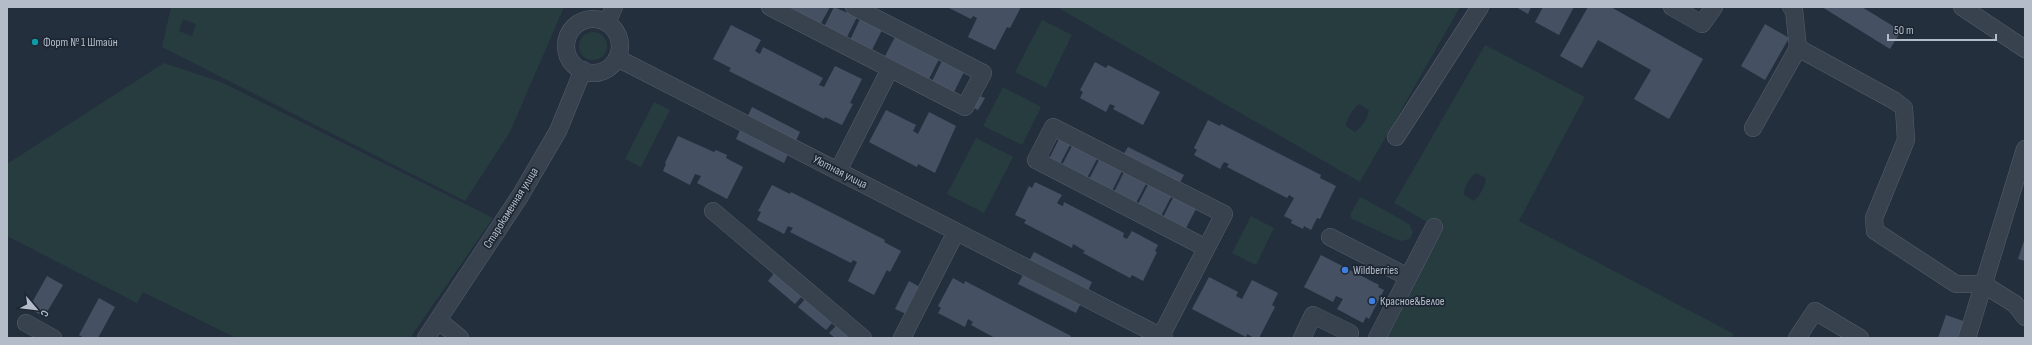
<svg xmlns="http://www.w3.org/2000/svg" width="2032" height="345" viewBox="0 0 2032 345" font-family="'Sofia Sans Condensed',sans-serif">
	<style>
		.green { fill: #263c3f; fill-rule: evenodd }
		.building { fill: #455162 }
		.lines { fill: none; stroke-linecap: round; stroke-linejoin: round }
		.minor-casing { stroke: #565f6c; stroke-width: 18 }
		.minor { stroke: #38414e; stroke-width: 17 }
		.culture-dot { fill: #0f9aa8; stroke: #1d2633; stroke-width: 1.5 }
		.shop-dot { fill: #3f7fe0; stroke: #1d2633; stroke-width: 1.5 }
		.labels { text-anchor: middle; dominant-baseline: central; stroke-width: 3.5; stroke-linejoin: round; paint-order: stroke }
		.poi-label { font-size: 12px; fill: #b4bcc9; stroke: #1d2633; text-anchor: start }
		.street-label { font-size: 12px; fill: #b4bcc9; stroke: #1d2633 }
	</style>
	<rect width="100%" height="100%" fill="#242f3e"/>
	<g class="green">
		<path d="M171,7h393l-54,125 -45,69 -303,-154zM183,19l13,5 -4,12 -13,-5z"/>
		<path d="M1057,7h403l-100,175zM1359,104l10,6c-1,8 -7,17 -14,22l-9,-6c1,-9 7,-17 13,-22z"/>
		<polygon points="1042,20 1072,35 1046,88 1015,72"/>
		<circle cx="593" cy="46" r="14"/>
		<path d="M1485,45l100,52 -66,124 215,113 -3,4h-351l58,-110 -44,-25zM1476,173l10,5c-1,9 -6,17 -12,23l-10,-6c0,-8 5,-17 12,-22z"/>
		<polygon points="164,63 221,82 493,218 410,338 236,338 143,292 137,303 7,236 7,164"/>
		<polygon points="1003,87 1041,107 1022,145 983,126"/>
		<polygon points="654,102 670,110 641,167 625,159"/>
		<polygon points="976,138 1013,157 984,213 947,194"/>
		<polygon points="1361,197 1409,224 1413,232 1410,239 1400,241 1352,219 1350,215 1359,199"/>
		<polygon points="1251,216 1274,228 1256,265 1232,253"/>
	</g>
	<g class="building">
		<polygon points="784,7 830,7 820,25"/>
		<polygon points="834,7 857,17 846,39 824,27"/>
		<polygon points="947,7 1021,7 1010,28 1007,27 995,50 968,37 977,18 973,16 971,19"/>
		<polygon points="1516,7 1531,7 1528,14"/>
		<polygon points="1543,7 1574,7 1559,35 1535,22"/>
		<polygon points="1588,7 1611,7 1703,59 1669,119 1634,99 1651,70 1598,40 1582,68 1560,56"/>
		<polygon points="1822,7 1862,7 1901,31 1890,49"/>
		<polygon points="860,19 882,30 871,52 850,40"/>
		<polygon points="1765,24 1789,38 1765,80 1741,66"/>
		<polygon points="731,25 761,40 755,51 760,54 763,47 823,78 819,85 824,87 835,66 862,79 850,103 853,104 842,125 825,117 824,119 729,71 731,68 713,59"/>
		<polygon points="895,37 939,59 928,81 884,58"/>
		<polygon points="942,61 964,72 953,94 931,83"/>
		<polygon points="1095,62 1106,68 1108,65 1160,92 1143,125 1113,109 1115,106 1110,104 1106,112 1080,98 1083,92 1080,90"/>
		<polygon points="980,96 985,98 978,110 974,108"/>
		<polygon points="752,107 800,132 795,143 747,118"/>
		<polygon points="886,110 916,125 913,131 918,134 929,112 956,126 935,173 918,164 917,167 869,142"/>
		<polygon points="1208,120 1220,126 1221,124 1321,175 1320,178 1336,186 1320,219 1317,218 1311,230 1304,226 1303,229 1291,223 1292,220 1284,216 1294,198 1289,195 1287,198 1227,167 1229,164 1224,162 1220,169 1194,155 1197,150 1194,148"/>
		<polygon points="741,128 789,152 784,163 736,139"/>
		<polygon points="678,136 714,152 716,150 727,155 726,158 743,167 727,199 697,183 701,176 695,174 690,185 663,171 666,164 665,163"/>
		<polygon points="1060,137 1071,143 1059,166 1048,161"/>
		<polygon points="1073,144 1098,157 1086,180 1061,167"/>
		<polygon points="1128,147 1184,175 1178,186 1122,157"/>
		<polygon points="1100,158 1123,169 1111,193 1088,181"/>
		<polygon points="1125,170 1147,182 1135,205 1113,194"/>
		<polygon points="1035,182 1062,195 1057,203 1060,205 1063,206 1064,202 1124,233 1123,237 1127,239 1132,231 1158,245 1155,251 1157,252 1143,281 1132,275 1130,278 1083,253 1085,251 1073,244 1072,248 1024,223 1026,220 1015,215 1029,186 1032,188"/>
		<polygon points="1149,183 1172,195 1160,218 1137,206"/>
		<polygon points="772,185 790,194 791,192 885,240 884,242 901,251 890,272 887,270 874,295 848,281 857,262 853,260 851,263 790,232 793,228 788,226 784,234 757,220 761,212 758,211"/>
		<polygon points="1174,196 1197,207 1185,230 1162,219"/>
		<polygon points="2025,238 2025,261 2018,259"/>
		<polygon points="1034,252 1092,282 1087,293 1028,263"/>
		<polygon points="1321,255 1379,285 1378,287 1384,290 1369,319 1366,317 1363,323 1337,309 1343,299 1336,296 1333,302 1304,287"/>
		<polygon points="775,272 803,295 795,304 768,281"/>
		<polygon points="1024,273 1081,303 1076,313 1018,284"/>
		<polygon points="47,276 63,285 44,317 29,308"/>
		<polygon points="1209,277 1238,292 1236,296 1242,299 1252,280 1278,293 1272,305 1275,307 1259,338 1254,338 1247,334 1246,337 1192,309"/>
		<polygon points="953,278 964,284 965,281 1071,336 1070,338 995,338 971,325 973,322 968,319 965,327 938,313 941,308 938,306"/>
		<polygon points="909,281 920,287 906,314 895,309"/>
		<polygon points="99,298 115,307 98,338 84,338 79,335"/>
		<polygon points="806,298 833,322 826,330 798,307"/>
		<polygon points="1946,315 1969,323 1964,338 1938,338"/>
		<polygon points="837,325 853,338 835,338 829,333"/>
	</g>
	<g class="lines">
		<g class="minor-casing">
			<g id="minor">
				<polyline points="770,7 965,107 983,73 854,7"/>
				<polyline points="1672,7 1702,24 1714,7"/>
				<polyline points="1791,7 1794,10 1798,48 1895,101 1904,108 1906,140 1874,218 1875,231 1956,284 1983,284 2015,304 2025,317"/>
				<polyline points="1962,7 2025,49"/>
				<circle cx="593" cy="46" r="27"/>
				<polyline points="607,23 614,7"/>
				<polyline points="617,58 1164,338"/>
				<polyline points="1753,128 1798,48"/>
				<polyline points="1396,137 1480,7"/>
				<polyline points="838,171 890,69"/>
				<polyline points="713,211 863,338"/>
				<polyline points="1330,237 1408,277"/>
				<polyline points="438,320 460,338"/>
				<polyline points="26,323 53,338"/>
				<polyline points="1161,336 1224,214 1053,127 1036,160 1206,248"/>
				<polyline points="426,338 520,196 558,131 583,70"/>
				<polyline points="902,338 956,232"/>
				<polyline points="1302,338 1313,315 1350,333"/>
				<polyline points="1377,338 1434,227"/>
				<polyline points="1797,338 1815,311 1860,338"/>
				<polyline points="1967,338 2025,149"/>
			</g>
		</g>
		<use href="#minor" class="minor"/>
	</g>
	<circle class="culture-dot" cx="35" cy="42" r="4"/>
	<g class="shop-dot">
		<circle cx="1345" cy="270" r="4"/>
		<circle cx="1372" cy="301" r="4"/>
	</g>
	<g class="labels">
		<g class="poi-label">
			<text x="43" y="42">Форт № 1 Штайн</text>
			<text x="1353" y="270">Wildberries</text>
			<text x="1380" y="301">Красное&amp;Белое</text>
		</g>
		<g class="street-label">
			<text transform="translate(840 172) rotate(27)">Уютная улица</text>
			<text transform="translate(511 208) rotate(-58)">Старокаменная улица</text>
		</g>
	</g>
	<rect width="2032" height="345" fill="none" stroke="#b4bcc9" stroke-width="16"/>
	<g transform="translate(36 309) rotate(118)" stroke="#1d2633" stroke-width="3" paint-order="stroke">
	<path d="M0-3L7 15L0 10L-7 15Z" fill="#b4bcc9"/>
	<text y="-6" font-size="11" font-weight="bold" text-anchor="middle" fill="#b4bcc9">С</text>
	</g>
	<path d="M1888 34v6h108v-6" fill="none" stroke="#b4bcc9" stroke-width="2"/>
	<text x="1894" y="34" font-size="12" fill="#b4bcc9" stroke="#1d2633" stroke-width="3" paint-order="stroke">50 m</text>
</svg>
